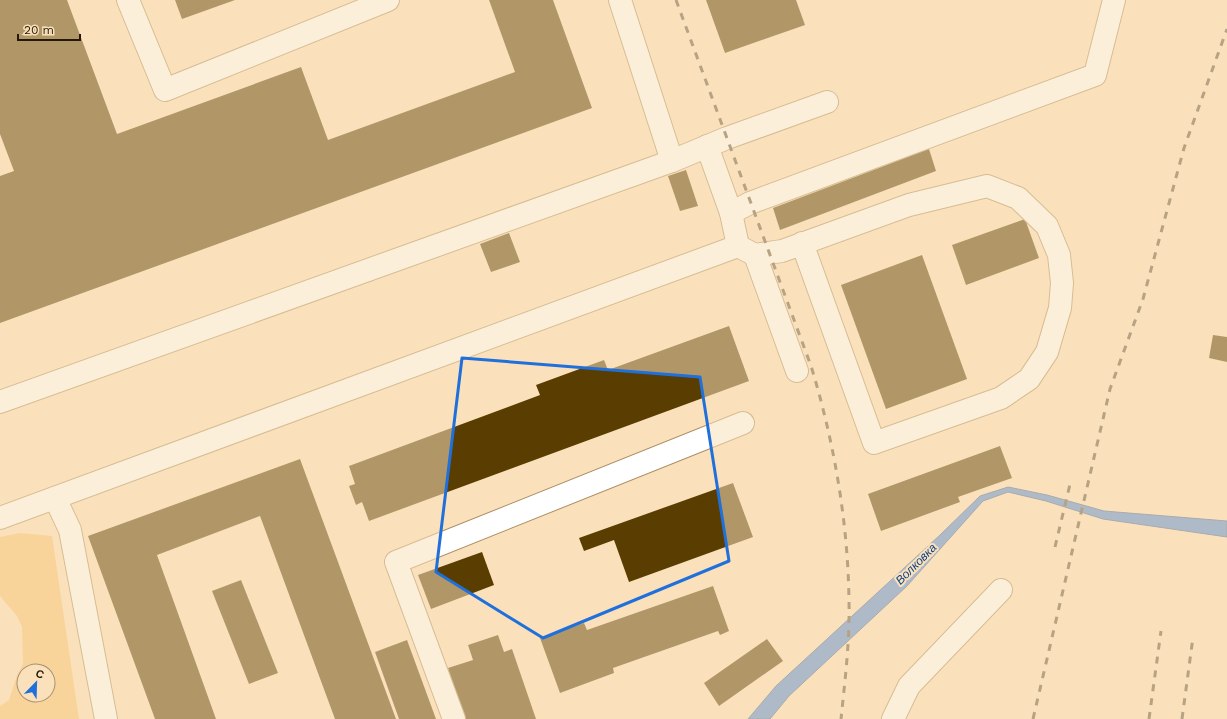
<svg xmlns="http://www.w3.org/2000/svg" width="1227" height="719" viewBox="0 0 1227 719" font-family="'Work Sans',sans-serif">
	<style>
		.green { fill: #f6c371; fill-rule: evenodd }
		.water { fill: #548bd9; stroke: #46689a }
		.building { fill: #5a3d01 }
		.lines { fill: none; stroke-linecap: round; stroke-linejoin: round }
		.minor-casing { stroke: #ac8f62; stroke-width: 24 }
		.minor { stroke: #fff; stroke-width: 22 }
		.rail { stroke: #66563e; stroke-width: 3; stroke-dasharray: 7 7; stroke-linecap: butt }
		.marked { fill: none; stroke: #2070db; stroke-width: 3; stroke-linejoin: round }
		.labels { text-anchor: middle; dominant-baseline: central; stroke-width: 4; stroke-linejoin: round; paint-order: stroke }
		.water-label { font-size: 12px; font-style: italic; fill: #0b4188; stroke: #fae1bb }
	</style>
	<rect width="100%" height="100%" fill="#fae1bb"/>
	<path class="green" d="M20,533l32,3 27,183h-79v-13l9,-6 8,-25 6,-11 -1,-37 -5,-11 -17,-20v-59zM24,671h24v24h-24z"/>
	<polygon class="water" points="1008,487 1047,495 1104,511 1227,521 1227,537 1103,519 1046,501 1008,492 983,501 907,586 789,696 770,719 748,719 776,686 940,535 980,496"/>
	<g class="building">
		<polygon points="0,0 67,0 117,134 301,67 328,140 515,72 489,0 553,0 592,108 0,323 0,176 14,171 0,134"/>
		<polygon points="175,0 235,0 182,19"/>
		<polygon points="706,0 796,0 805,25 725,53"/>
		<polygon points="929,149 936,171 780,230 773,208"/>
		<polygon points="686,170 698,206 680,211 668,176"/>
		<polygon points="1025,219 1039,258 966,285 952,245"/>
		<polygon points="509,233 520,262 491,272 480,244"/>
		<polygon points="922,255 967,379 886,409 841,285"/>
		<polygon points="729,326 749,381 369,521 362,502 356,505 349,486 355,484 349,466 540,395 536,385 604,360 608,370"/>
		<polygon points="1213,335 1227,337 1227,362 1209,358"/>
		<polygon points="1000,446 1012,478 958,497 960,502 881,531 868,494"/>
		<polygon points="300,459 396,719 335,719 260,516 157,555 216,719 155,719 88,536"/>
		<polygon points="733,483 753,537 629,582 614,540 584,551 579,538"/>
		<polygon points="482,552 494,585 431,609 418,575"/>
		<polygon points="241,580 278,673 249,684 212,591"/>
		<polygon points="713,586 729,631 720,635 718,631 613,668 614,673 560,693 540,638 584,623 587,630"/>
		<polygon points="498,635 504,652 512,649 536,719 465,719 448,668 473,660 468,645"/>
		<polygon points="767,639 783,661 719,706 704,683"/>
		<polygon points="407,640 436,719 399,719 375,652"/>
	</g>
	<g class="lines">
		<g class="minor-casing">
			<g id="minor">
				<polyline points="128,0 165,90 388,0"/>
				<polyline points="620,0 672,161"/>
				<polyline points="707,146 731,213"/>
				<polyline points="738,246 731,213 750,203 1095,75 1114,0"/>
				<polyline points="755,255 797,371"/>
				<polyline points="0,402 672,161 727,138 827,102"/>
				<polyline points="55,498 70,530 106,719"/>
				<polyline points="0,518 738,246 755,255 782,251 909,205 987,186 1018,198 1047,226 1059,255 1062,283 1060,308 1047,352 1029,379 1001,398 874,443 802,243"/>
				<polyline points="454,719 396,562 743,423"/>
				<polyline points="893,719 909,686 1001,590"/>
			</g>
		</g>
		<use href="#minor" class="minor"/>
		<g class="rail">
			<path d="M676,0l135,366c23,75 37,156 38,235 1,39 -4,79 -8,118"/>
			<polyline points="1055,547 1071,480"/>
			<polyline points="1033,719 1110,389 1143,299 1184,148 1227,29"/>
			<polyline points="1149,719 1161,631"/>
			<polyline points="1182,719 1193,637"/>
		</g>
	</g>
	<path d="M0 0H1227V719H0ZM462,358l238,19 29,184 -186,77 -107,-66z" fill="#fae1bb" fill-opacity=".55" fill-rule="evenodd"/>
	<path class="marked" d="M462,358l238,19 29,184 -186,77 -107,-66z"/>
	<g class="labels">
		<g class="water-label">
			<text transform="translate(916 564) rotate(-45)">Волковка</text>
		</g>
	</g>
	<g transform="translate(36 683) rotate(23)"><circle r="19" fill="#fae1bb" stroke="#a49173"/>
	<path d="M0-3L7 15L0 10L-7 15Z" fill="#2070db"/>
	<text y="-6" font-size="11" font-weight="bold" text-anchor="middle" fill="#241806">С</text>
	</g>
	<path d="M18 34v6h62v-6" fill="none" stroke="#241806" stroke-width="2"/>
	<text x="24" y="34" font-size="12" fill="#241806" stroke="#fae1bb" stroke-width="3" paint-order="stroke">20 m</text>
</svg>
